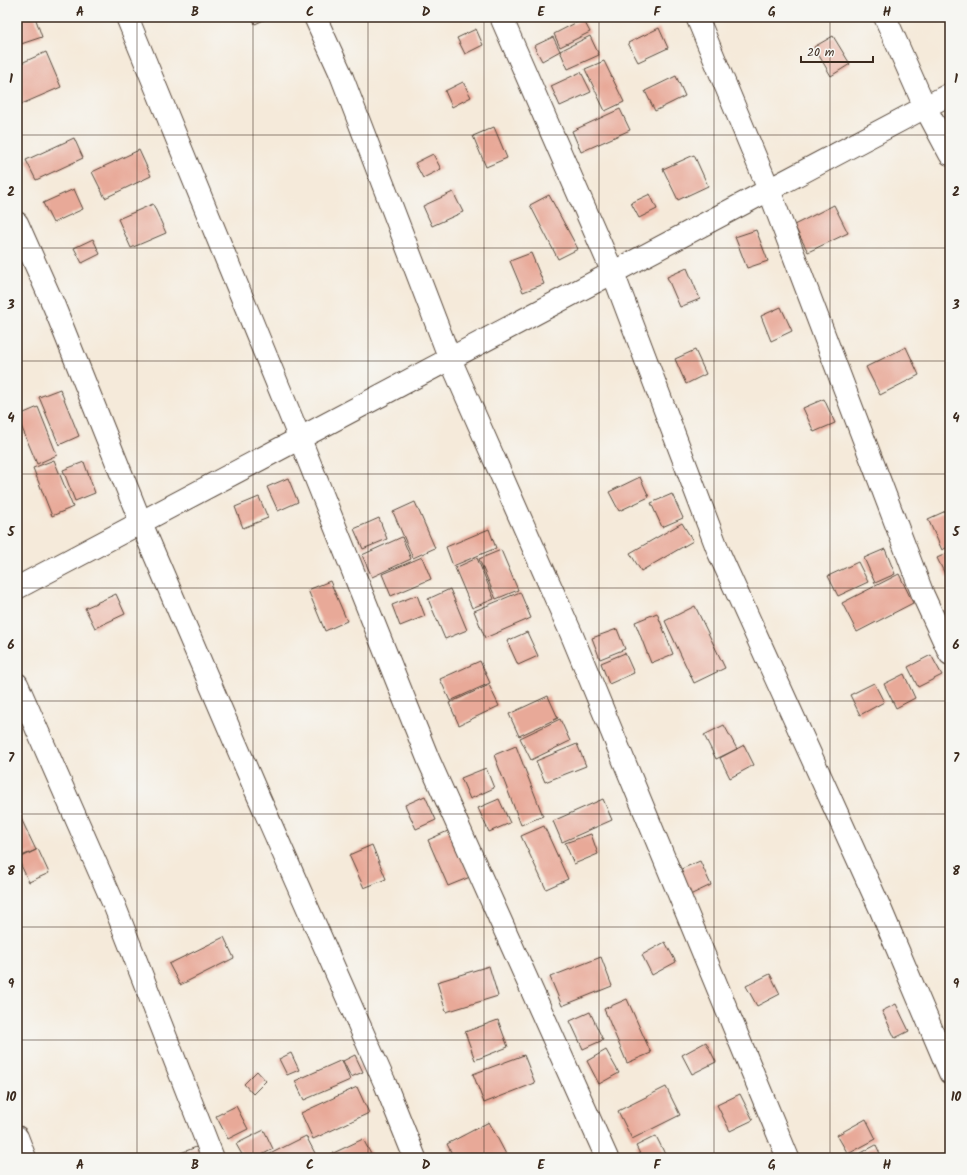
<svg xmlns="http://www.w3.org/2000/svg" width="967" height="1175" viewBox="0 0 967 1175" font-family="Kalam,sans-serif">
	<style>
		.building { fill: #e8a998 }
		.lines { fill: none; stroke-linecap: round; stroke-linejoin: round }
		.street-casing { stroke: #57473a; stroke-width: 24 }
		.street { stroke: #fff; stroke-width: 22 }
		.grid { fill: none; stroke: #3b2a1e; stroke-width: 1; stroke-opacity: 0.55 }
		.neatline { fill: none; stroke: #3b2a1e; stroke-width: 1.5 }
		.grid-label { font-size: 13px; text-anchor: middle; font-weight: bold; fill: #3b2a1e }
	</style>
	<rect width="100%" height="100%" fill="#f6f6f2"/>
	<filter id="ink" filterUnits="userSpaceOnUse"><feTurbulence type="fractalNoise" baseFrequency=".025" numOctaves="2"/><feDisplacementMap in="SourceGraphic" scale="8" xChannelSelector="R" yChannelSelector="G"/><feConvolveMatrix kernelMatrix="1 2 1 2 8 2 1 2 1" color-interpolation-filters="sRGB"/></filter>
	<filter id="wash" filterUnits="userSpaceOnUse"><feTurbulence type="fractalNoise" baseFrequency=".012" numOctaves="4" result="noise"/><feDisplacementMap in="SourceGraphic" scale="16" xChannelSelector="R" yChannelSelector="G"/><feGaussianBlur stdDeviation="0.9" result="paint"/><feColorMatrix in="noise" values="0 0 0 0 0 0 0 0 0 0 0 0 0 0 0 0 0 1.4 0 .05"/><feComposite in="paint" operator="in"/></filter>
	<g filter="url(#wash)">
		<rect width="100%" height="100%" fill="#f5eada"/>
		<g id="blocks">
			<g class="building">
				<polygon points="17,17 35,17 42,37 21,44 17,33"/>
				<polygon points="252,17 270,17 255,24"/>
				<polygon points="583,19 590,32 560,47 554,34"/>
				<polygon points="659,28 668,48 638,62 628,43"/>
				<polygon points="476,29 483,45 465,54 457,38"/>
				<polygon points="590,36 599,55 568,69 560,51"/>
				<polygon points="833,36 850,64 831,76 814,47"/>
				<polygon points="553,37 560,51 542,61 534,46"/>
				<polygon points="46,52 61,87 17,106 17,65"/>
				<polygon points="604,61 624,102 605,111 585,69"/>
				<polygon points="581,72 591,92 560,106 551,86"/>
				<polygon points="676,76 685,96 655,111 645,91"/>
				<polygon points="463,82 471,97 452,107 445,91"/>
				<polygon points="620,109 630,130 581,152 572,131"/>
				<polygon points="494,127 507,158 486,167 473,136"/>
				<polygon points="74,138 83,158 36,180 26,160"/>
				<polygon points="139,150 151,176 105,198 92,172"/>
				<polygon points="433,154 441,169 423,178 415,163"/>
				<polygon points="694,155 708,186 678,200 663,169"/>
				<polygon points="74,189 83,209 53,223 43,203"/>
				<polygon points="453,192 463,212 432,226 423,206"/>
				<polygon points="650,194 657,209 639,218 631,203"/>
				<polygon points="549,195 578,249 558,259 530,205"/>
				<polygon points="153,204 166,233 131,248 118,219"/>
				<polygon points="834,205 848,233 808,252 794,225"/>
				<polygon points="756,230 768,261 747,268 735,237"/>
				<polygon points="93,239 100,254 82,263 74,248"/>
				<polygon points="531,253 544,284 523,292 510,261"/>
				<polygon points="687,268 700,299 680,307 667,277"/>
				<polygon points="781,307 792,331 771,341 761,316"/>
				<polygon points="906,347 919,375 880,395 866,367"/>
				<polygon points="695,350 706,374 686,384 675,359"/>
				<polygon points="60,389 79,436 59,445 39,397"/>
				<polygon points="824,399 835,423 814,432 803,408"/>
				<polygon points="38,407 57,455 37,464 17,416"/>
				<polygon points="54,460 73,507 52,516 33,468"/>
				<polygon points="84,462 95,493 75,501 63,470"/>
				<polygon points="640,477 649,497 619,511 609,492"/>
				<polygon points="288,478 298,502 278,511 267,487"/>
				<polygon points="672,494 683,518 662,527 651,503"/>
				<polygon points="259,497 268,518 243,528 235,507"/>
				<polygon points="415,502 435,548 413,558 393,512"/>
				<polygon points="948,510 950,515 950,546 942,550 928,519"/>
				<polygon points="379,518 387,539 363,549 354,529"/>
				<polygon points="682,523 693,541 641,571 630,553"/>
				<polygon points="489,529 496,548 453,566 446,547"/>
				<polygon points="402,537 411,559 372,577 362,555"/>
				<polygon points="885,549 895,574 875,583 864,558"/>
				<polygon points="501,550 518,590 496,599 479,559"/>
				<polygon points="950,552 950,576 947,578 937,558"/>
				<polygon points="422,557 431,579 391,596 382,574"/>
				<polygon points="477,558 494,599 472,608 455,568"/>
				<polygon points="858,562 868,582 838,596 828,576"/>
				<polygon points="899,574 913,603 857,632 842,603"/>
				<polygon points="330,581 347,621 325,631 308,590"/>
				<polygon points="450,589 467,630 445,639 428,599"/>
				<polygon points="520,592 531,618 485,638 474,611"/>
				<polygon points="116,594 125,614 95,628 85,608"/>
				<polygon points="417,595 425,616 400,626 392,605"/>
				<polygon points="695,606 725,668 694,683 665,621"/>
				<polygon points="657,613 673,654 651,663 635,622"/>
				<polygon points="617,629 625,649 600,659 592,638"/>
				<polygon points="527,632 538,656 518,665 507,641"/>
				<polygon points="625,653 634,673 609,684 601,663"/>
				<polygon points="931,655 942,675 918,687 908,667"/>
				<polygon points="480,661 490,683 450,701 440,679"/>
				<polygon points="904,674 915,698 896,708 884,684"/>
				<polygon points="874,683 884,702 860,715 850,695"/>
				<polygon points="489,685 499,706 459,725 449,703"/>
				<polygon points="548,696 558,718 519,736 509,714"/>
				<polygon points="560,719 570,741 531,760 520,738"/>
				<polygon points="724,725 737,749 716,759 704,735"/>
				<polygon points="577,744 586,766 545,782 536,761"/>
				<polygon points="744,745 754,765 730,778 720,758"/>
				<polygon points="516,746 543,816 521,825 494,755"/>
				<polygon points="486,768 494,788 470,799 461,778"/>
				<polygon points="425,796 436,820 416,829 405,805"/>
				<polygon points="499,799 510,823 489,832 478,808"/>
				<polygon points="603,799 612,820 562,842 553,821"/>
				<polygon points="17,810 36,850 17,858"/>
				<polygon points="544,826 568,879 546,889 521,836"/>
				<polygon points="450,830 470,877 448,886 428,840"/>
				<polygon points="591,834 598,854 574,864 565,843"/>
				<polygon points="372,845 386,879 364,888 349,855"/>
				<polygon points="38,849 49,873 29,882 18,859"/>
				<polygon points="700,861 711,885 690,895 679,870"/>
				<polygon points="224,937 234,958 180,985 169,964"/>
				<polygon points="665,942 676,962 652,975 642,955"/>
				<polygon points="601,957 612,986 562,1006 550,977"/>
				<polygon points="489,966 498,996 446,1012 437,982"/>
				<polygon points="770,974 780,994 757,1006 746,986"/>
				<polygon points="627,999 651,1053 627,1063 604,1009"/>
				<polygon points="896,1004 909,1031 895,1038 882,1011"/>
				<polygon points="590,1012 603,1040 583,1049 570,1021"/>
				<polygon points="498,1020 508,1047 475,1060 465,1032"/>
				<polygon points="706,1042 716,1062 692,1074 682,1055"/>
				<polygon points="606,1050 619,1073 599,1084 587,1061"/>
				<polygon points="291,1053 299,1070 287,1075 279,1059"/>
				<polygon points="355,1055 363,1072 351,1077 343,1061"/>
				<polygon points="524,1055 535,1083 484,1103 473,1074"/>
				<polygon points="342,1060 350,1080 304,1100 295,1081"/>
				<polygon points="257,1071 266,1081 253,1094 244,1084"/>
				<polygon points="357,1087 369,1113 313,1139 301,1113"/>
				<polygon points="666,1087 680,1115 632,1139 618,1111"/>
				<polygon points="740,1094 753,1120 730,1131 717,1105"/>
				<polygon points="236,1106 248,1129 228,1139 216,1116"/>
				<polygon points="866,1119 876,1139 848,1154 837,1135"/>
				<polygon points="489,1122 508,1158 454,1158 447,1144"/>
				<polygon points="264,1130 273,1149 256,1158 244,1158 236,1144"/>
				<polygon points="306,1136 317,1157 262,1158"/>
				<polygon points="656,1136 667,1158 642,1158 636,1146"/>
				<polygon points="363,1139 373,1158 323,1158"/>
				<polygon points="876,1145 882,1158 852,1158"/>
				<polygon points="199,1146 204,1158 180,1158 178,1154"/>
			</g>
		</g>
	</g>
	<g filter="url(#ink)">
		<use href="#blocks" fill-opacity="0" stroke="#57473a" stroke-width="1"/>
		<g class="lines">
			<g class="street-casing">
				<g id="street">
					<polyline points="127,17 300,439 429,761 607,1158"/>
					<polyline points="315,17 340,72 450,359 571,633 788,1158"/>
					<polyline points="501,17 613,273 719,553 880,908 950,1073"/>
					<polyline points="697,17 769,190 923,595 950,654"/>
					<polyline points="885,17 925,107 950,154"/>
					<polyline points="17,223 54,306 141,523 256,791 384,1081 415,1158"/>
					<polyline points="17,588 950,94"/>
					<polyline points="17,684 115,907 213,1158"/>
					<polyline points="17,1137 25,1158"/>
				</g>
			</g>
			<use href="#street" class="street"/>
		</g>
	</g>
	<path class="grid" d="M137,17v1141M253,17v1141M368,17v1141M484,17v1141M599,17v1141M714,17v1141M830,17v1141M17,135h933M17,248h933M17,361h933M17,474h933M17,588h933M17,701h933M17,814h933M17,927h933M17,1040h933"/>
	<rect width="967" height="1175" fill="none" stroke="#f6f6f2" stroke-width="44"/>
	<path d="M801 56v6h72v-6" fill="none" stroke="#3b2a1e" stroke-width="2"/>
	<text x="807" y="56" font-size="12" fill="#3b2a1e" stroke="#f6f6f2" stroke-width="3" paint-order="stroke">20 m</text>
	<rect x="22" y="22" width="923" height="1131" class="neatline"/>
	<g class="grid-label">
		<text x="80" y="16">A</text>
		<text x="195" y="16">B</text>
		<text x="310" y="16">C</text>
		<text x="426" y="16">D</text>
		<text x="541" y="16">E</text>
		<text x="657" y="16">F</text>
		<text x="772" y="16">G</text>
		<text x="887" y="16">H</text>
		<text x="11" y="83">1</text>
		<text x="956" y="83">1</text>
		<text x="11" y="196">2</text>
		<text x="956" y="196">2</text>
		<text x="11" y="309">3</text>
		<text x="956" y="309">3</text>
		<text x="11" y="422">4</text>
		<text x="956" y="422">4</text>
		<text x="11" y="536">5</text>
		<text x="956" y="536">5</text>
		<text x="11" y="649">6</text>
		<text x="956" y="649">6</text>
		<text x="11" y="762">7</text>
		<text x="956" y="762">7</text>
		<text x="11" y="875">8</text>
		<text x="956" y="875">8</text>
		<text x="11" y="988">9</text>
		<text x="956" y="988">9</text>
		<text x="11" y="1101">10</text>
		<text x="956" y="1101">10</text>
		<text x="80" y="1169">A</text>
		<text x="195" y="1169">B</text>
		<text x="310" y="1169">C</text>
		<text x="426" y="1169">D</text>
		<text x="541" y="1169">E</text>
		<text x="657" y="1169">F</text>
		<text x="772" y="1169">G</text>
		<text x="887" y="1169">H</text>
	</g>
</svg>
